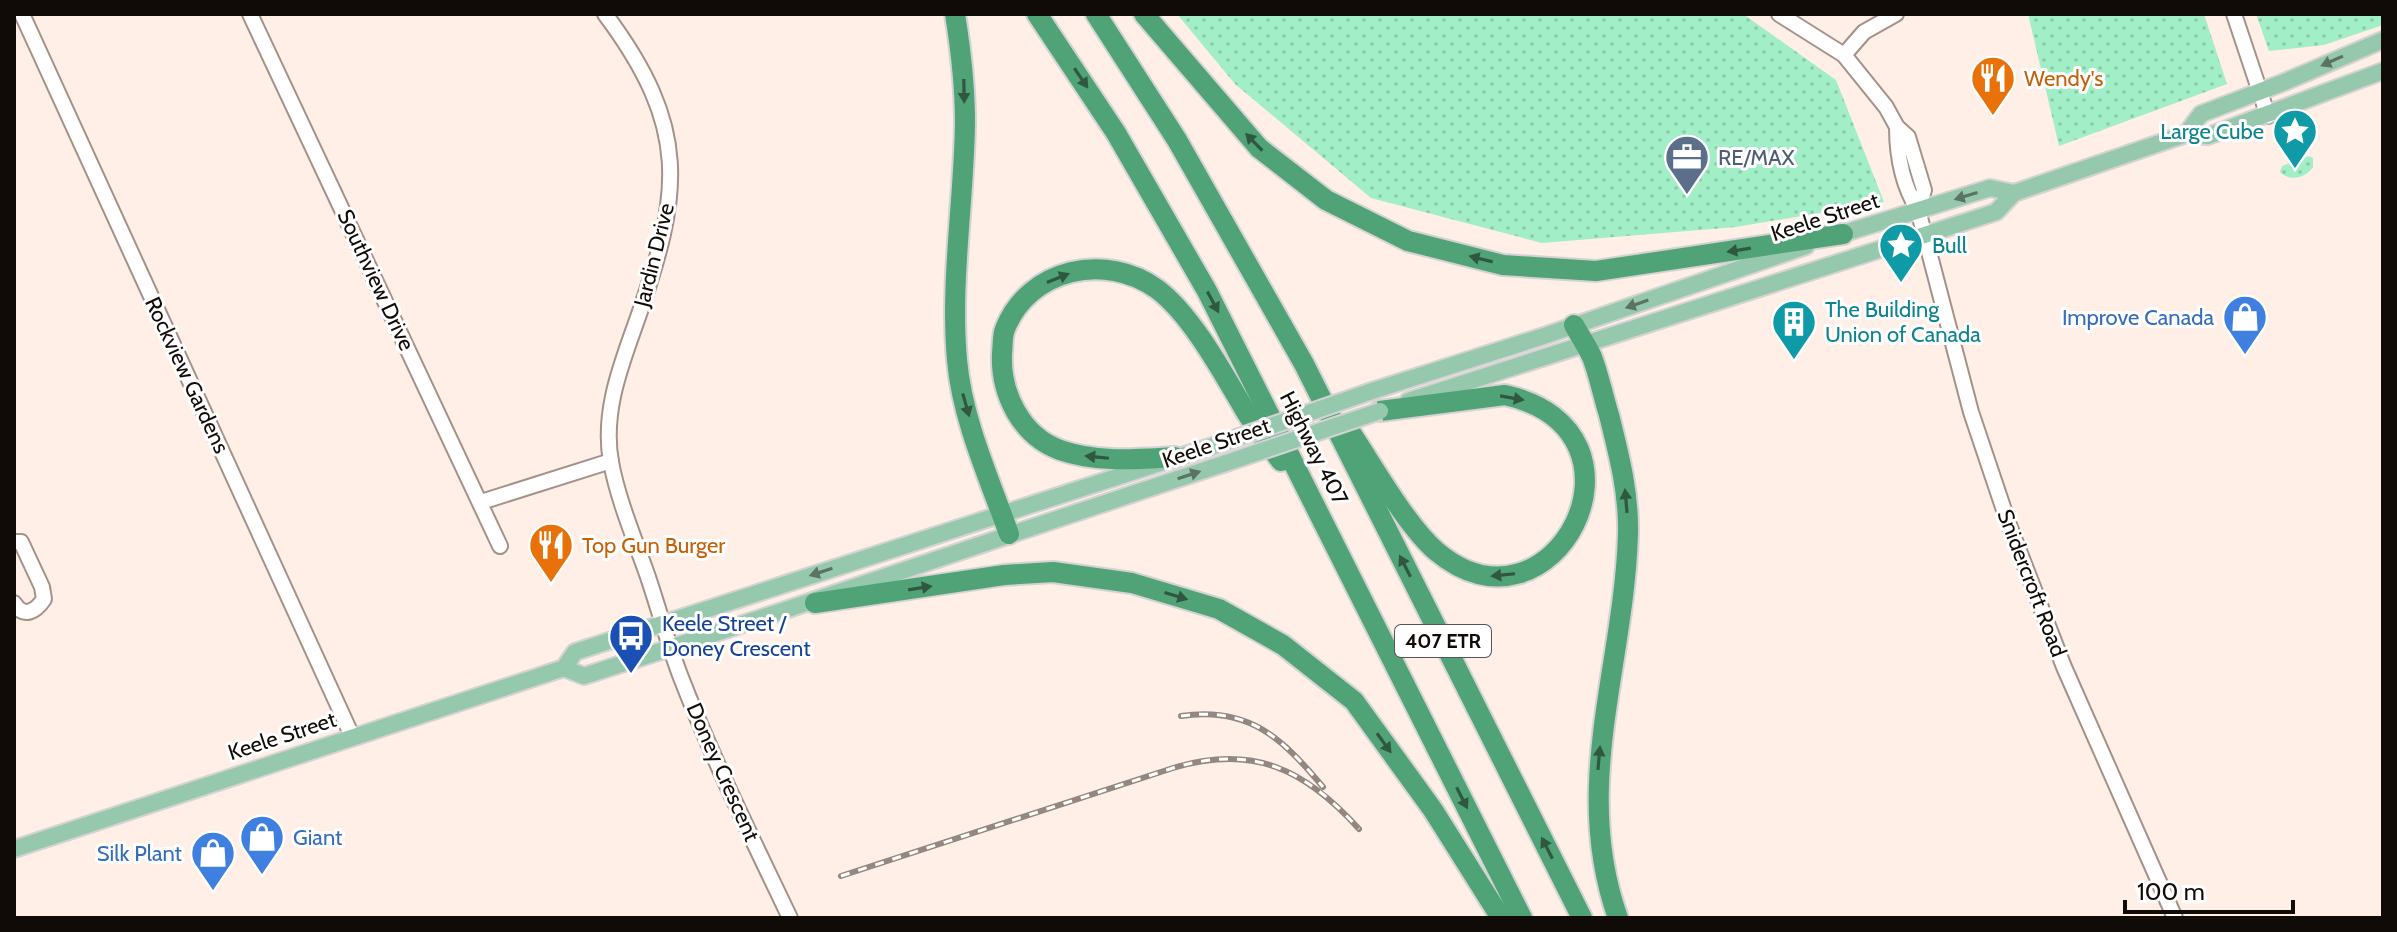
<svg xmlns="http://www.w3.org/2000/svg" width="2397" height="932" viewBox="0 0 2397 932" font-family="Cabin,sans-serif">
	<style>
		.grass { fill: url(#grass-dots) }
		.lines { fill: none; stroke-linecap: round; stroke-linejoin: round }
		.minor-casing { stroke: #a49289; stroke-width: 18 }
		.major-casing { stroke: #d4d3d3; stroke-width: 20 }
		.highway-casing { stroke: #d4d3d3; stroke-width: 24 }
		.minor { stroke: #fff; stroke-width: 14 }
		.major { stroke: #95c8ad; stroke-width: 16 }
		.highway { stroke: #4fa377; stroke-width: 20 }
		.rail-casing { stroke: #938781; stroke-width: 6 }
		.rail { stroke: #fff; stroke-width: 3; stroke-dasharray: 9; stroke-linecap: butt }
		.major-bridge-casing { stroke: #d4d3d3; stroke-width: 20; stroke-linecap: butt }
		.major-bridge { stroke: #95c8ad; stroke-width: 16 }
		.oneway { fill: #5a7363 }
		.oneway2 { fill: #305740 }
		.labels { text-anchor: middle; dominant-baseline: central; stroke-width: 6; stroke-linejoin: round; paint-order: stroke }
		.shield { fill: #fff; stroke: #585452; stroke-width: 2 }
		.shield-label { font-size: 20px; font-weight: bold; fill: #110b08 }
		.food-label { font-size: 22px; fill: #c56008; stroke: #fff; text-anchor: start }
		.culture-label { font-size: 22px; fill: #0d838f; stroke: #fff; text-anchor: start }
		.service-label { font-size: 22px; fill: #4e5e75; stroke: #fff; text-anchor: start }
		.street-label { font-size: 22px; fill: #110b08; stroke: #fff }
		.shop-label { font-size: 22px; fill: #366cbe; stroke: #fff; text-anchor: end }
		.transit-label { font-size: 22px; fill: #164399; stroke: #fff; text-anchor: start }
	</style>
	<defs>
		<pattern id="grass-dots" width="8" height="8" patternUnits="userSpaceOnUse" patternTransform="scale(2)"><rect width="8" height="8" fill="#a1eec7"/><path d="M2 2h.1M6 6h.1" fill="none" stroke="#8acba9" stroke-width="1.8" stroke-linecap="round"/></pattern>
	</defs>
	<rect width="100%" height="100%" fill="#ffefe7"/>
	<g class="grass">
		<polygon points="1177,14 1743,14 1836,80 1884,202 1736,227 1542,243 1371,198 1235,84"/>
		<polygon points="2028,14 2204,14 2227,84 2059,146"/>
		<polygon points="2256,14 2383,14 2383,25 2324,45 2269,51"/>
		<path d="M2309,156l4,2v9c-7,11 -23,15 -33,5l2,-6z"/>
	</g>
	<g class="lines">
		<g class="minor-casing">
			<g id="minor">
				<polyline points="22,14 352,736"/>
				<polyline points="250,14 500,546"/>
				<path d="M605,14c85,114 77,178 32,306 -16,45 -35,92 -26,142 7,38 24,78 37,115 11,33 20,66 32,98 32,83 72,163 110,243"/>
				<polyline points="1779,14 1844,55 1886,107 1897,127 1908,137 1924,190 1918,210"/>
				<polyline points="2234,14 2268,116"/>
				<polyline points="1844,55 1864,32 1896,14"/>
				<path d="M1897,127c0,28 6,59 21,83l53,202 38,113 55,142 111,251"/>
				<polyline points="481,502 611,461"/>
				<path d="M14,542h7l21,45 2,12c-8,12 -20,20 -30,4"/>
			</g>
		</g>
		<g class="major-casing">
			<g id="major">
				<polyline points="2186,134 2201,114 2282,83 2383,40"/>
				<polyline points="1832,237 1990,188 2014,193"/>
				<polyline points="1372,391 1544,336 1806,246"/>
				<polyline points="1408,401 1996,212 2014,193 2186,134 2208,136 2383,71"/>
				<path d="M564,668l20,8c215,-69 428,-143 642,-213"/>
				<polyline points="14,849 564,668 575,652 1222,443"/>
			</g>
		</g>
		<g class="highway-casing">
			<g id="highway">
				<path d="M955,14c6,37 10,72 10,109 -1,78 -15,159 -8,237 5,59 32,118 52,174"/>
				<polyline points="1037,14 1116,133 1207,291 1522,918"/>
				<polyline points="1096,14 1177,140 1304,364 1582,918"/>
				<polyline points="1144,14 1259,148 1326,200 1408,241 1503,265 1596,271 1843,234"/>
				<path d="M1574,325c6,11 13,21 18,32 7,18 11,39 17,58 10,40 20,78 19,119 -4,133 -57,252 -10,384"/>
				<path d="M1347,427c24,35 58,97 89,124 117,99 230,-120 69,-156l-125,16"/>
				<path d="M1175,457c-38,2 -78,6 -115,-7 -39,-14 -60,-57 -58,-97 1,-7 0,-17 3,-24 24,-61 101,-77 152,-40 35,26 67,86 89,123 11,17 23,33 35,49"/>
				<polyline points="815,603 1004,575 1053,572 1132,583 1219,609 1283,645 1354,701 1433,810 1501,918"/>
			</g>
		</g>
		<use href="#minor" class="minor"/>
		<use href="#major" class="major"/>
		<use href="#highway" class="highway"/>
		<g class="rail-casing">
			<g id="rail">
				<path d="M1181,716c68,-10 101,22 142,71"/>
				<path d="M841,876l332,-108c80,-24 132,1 186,61"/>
			</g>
		</g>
		<use href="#rail" class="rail"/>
		<g class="major-bridge-casing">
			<g id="major-bridge">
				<polyline points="1222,443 1372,391"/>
				<polyline points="1226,463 1380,411"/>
			</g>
		</g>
		<use href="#major-bridge" class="major-bridge"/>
	</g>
	<defs><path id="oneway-solid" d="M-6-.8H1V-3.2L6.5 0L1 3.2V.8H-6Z" transform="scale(2)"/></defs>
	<g class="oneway">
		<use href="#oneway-solid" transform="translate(2332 61) rotate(156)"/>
		<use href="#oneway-solid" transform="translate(1966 196) rotate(163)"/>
		<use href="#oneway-solid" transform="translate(1637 304) rotate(161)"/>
		<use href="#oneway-solid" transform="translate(1189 475) rotate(-18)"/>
		<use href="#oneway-solid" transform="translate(821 572) rotate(162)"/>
	</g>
	<g class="oneway2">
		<use href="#oneway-solid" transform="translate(1081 78) rotate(56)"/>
		<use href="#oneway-solid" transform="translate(964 91) rotate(89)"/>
		<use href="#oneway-solid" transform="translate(1254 142) rotate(-134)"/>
		<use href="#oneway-solid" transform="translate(1739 250) rotate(171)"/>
		<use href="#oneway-solid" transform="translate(1481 259) rotate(-166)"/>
		<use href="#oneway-solid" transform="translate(1058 278) rotate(-22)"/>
		<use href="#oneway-solid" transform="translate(1213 302) rotate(62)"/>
		<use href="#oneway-solid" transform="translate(1512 398) rotate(10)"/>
		<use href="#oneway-solid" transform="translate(966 405) rotate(74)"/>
		<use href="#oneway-solid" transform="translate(1097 457) rotate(-174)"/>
		<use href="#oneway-solid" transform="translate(1626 501) rotate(-95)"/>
		<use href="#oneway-solid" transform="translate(1405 566) rotate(-117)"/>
		<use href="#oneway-solid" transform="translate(1503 575) rotate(174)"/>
		<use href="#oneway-solid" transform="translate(920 588) rotate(-9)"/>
		<use href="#oneway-solid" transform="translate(1176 596) rotate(17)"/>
		<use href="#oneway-solid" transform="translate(1384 743) rotate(54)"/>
		<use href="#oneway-solid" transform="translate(1599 758) rotate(-85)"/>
		<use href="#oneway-solid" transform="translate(1462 798) rotate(63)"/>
		<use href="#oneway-solid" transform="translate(1547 848) rotate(-117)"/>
	</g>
	<defs>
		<g id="restaurant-pin" transform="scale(2.3)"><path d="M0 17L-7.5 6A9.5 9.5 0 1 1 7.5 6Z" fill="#e8710a" stroke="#fff"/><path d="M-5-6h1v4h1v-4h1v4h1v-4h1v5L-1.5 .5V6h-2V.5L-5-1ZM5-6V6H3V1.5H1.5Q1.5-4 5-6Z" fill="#fff"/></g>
		<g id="sight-pin" transform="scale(2.3)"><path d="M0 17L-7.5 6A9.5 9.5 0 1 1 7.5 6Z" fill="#0f9aa8" stroke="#fff"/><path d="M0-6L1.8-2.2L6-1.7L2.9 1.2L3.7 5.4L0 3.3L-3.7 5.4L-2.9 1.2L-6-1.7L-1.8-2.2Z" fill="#fff"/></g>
		<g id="office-pin" transform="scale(2.3)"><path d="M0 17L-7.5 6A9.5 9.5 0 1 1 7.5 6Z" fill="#5c6f8a" stroke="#fff"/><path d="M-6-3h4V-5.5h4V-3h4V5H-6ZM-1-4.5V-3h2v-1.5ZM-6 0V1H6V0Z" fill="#fff"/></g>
		<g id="shop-pin" transform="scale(2.3)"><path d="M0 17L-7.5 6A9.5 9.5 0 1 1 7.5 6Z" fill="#3f7fe0" stroke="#fff"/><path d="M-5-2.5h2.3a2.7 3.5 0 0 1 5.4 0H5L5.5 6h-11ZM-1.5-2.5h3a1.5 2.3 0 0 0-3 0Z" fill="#fff"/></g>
		<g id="building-pin" transform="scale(2.3)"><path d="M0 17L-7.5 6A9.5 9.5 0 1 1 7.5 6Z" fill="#0f9aa8" stroke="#fff"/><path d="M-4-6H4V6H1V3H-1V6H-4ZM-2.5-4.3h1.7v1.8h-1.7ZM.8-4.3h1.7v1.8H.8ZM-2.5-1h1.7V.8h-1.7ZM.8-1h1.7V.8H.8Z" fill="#fff"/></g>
		<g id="bus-pin" transform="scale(2.3)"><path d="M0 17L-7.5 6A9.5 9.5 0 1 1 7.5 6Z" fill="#1a4fb4" stroke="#fff"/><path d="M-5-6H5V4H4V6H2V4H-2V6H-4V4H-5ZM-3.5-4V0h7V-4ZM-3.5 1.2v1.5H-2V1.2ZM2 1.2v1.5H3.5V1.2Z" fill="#fff"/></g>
	</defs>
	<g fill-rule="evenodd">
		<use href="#restaurant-pin" x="1993" y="78"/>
		<use href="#sight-pin" x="2295" y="131"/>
		<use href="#office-pin" x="1687" y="157"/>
		<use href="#sight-pin" x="1901" y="245"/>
		<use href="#shop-pin" x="2245" y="317"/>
		<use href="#building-pin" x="1794" y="322"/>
		<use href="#restaurant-pin" x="551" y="545"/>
		<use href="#bus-pin" x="631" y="636"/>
		<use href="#shop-pin" x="262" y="837"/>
		<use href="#shop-pin" x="213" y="853"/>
	</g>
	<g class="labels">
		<rect class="shield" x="1395" y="625" width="96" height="32" rx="6"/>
		<g class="shield-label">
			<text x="1443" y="641">407 ETR</text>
		</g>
		<g class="food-label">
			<text x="2024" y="78">Wendy's</text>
			<text x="582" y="545">Top Gun Burger</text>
		</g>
		<g class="culture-label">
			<text x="2264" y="131" text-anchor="end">Large Cube</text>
			<text x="1932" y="245">Bull</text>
			<text x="1825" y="309">The Building<tspan x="1825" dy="25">Union of Canada</tspan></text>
		</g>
		<g class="service-label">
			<text x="1718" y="157">RE/MAX</text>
		</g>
		<g class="street-label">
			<text transform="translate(1825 217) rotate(-18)">Keele Street</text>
			<text transform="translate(654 255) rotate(-76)">Jardin Drive</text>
			<text transform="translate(376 280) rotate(65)">Southview Drive</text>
			<text transform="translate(187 375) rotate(65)">Rockview Gardens</text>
			<text transform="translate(1216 443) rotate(-19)">Keele Street</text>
			<text transform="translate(1314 448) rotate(63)">Highway 407</text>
			<text transform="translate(2032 583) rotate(69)">Snidercroft Road</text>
			<text transform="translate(282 736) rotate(-18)">Keele Street</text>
			<text transform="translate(723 772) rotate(66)">Doney Crescent</text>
		</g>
		<g class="shop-label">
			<text x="2214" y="317">Improve Canada</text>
			<text x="293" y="837" text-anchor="start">Giant</text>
			<text x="182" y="853">Silk Plant</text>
		</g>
		<g class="transit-label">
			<text x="662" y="623">Keele Street /<tspan x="662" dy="25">Doney Crescent</tspan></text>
		</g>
	</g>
	<rect width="2397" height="932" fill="none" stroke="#110b08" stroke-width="32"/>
	<path d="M2125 900v12h168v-12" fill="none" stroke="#110b08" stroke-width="4"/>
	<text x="2137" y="900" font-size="24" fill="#110b08" stroke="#ffffff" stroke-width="6" paint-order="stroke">100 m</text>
</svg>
